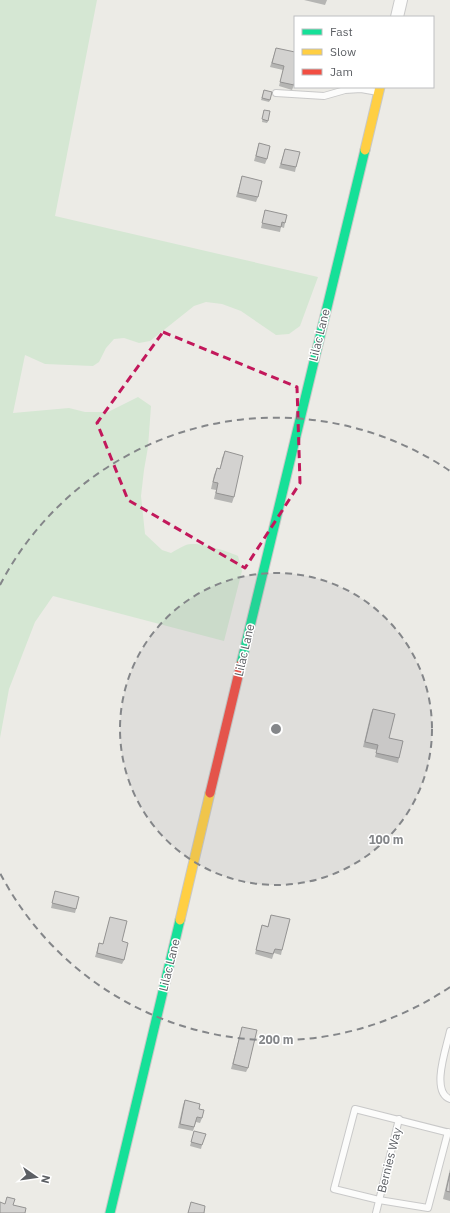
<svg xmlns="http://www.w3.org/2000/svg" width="450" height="1213" viewBox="0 0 450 1213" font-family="'IBM Plex Sans',sans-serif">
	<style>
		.green { fill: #d5e7d3 }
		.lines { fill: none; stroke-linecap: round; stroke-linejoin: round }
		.lane-casing { stroke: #c9c9c9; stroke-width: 8 }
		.street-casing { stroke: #c9c9c9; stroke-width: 14 }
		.fast-casing { stroke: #c8c8c6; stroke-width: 11 }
		.slow-casing { stroke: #c8c8c6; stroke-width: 11 }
		.jam-casing { stroke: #c8c8c6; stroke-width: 11 }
		.lane { stroke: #fcfcfb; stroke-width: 6 }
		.street { stroke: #fcfcfb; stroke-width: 12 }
		.fast { stroke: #16e098; stroke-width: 9 }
		.slow { stroke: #ffcf43; stroke-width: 9 }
		.jam { stroke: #f24e42; stroke-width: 9 }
		.wall { fill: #b5b5b3 }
		.building { fill: #d3d2d0; stroke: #949392 }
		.marked { fill: none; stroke: #c2185b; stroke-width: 3; stroke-dasharray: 8 5; stroke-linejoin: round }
		.ring { fill: none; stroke: #848689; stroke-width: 2; stroke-dasharray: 7 5 }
		.labels { text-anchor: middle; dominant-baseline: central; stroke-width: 3; stroke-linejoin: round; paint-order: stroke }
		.street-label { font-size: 12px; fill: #5c5f64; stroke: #fff }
		.centre { fill: #848689; stroke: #fff; stroke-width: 2 }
		.ring-label { font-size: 12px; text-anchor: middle; font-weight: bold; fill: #848689; stroke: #fff; stroke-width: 3; stroke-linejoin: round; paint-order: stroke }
	</style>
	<rect width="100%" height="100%" fill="#ecebe6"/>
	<path class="green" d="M0,0h97l-42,216 263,61 -18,49 -11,8 -13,1 -35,-24 -19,-7 -16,-2 -12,4 -44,35 -11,2 -15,-5 -10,1 -8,9 -7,14 -6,4 -48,-2 -20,-9 -12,58 56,-5 16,4h23l30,-15 13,9 -3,41 -4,23 -3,26 4,38 17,16 9,3c5,-3 10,-6 15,-8 12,-4 40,6 52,11l4,15 -18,70 -171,-45 -18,26 -26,67 -9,49z"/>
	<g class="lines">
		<g class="lane-casing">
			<g id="lane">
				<polyline points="276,93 324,96 345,90 361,89 378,92"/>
				<path d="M450,1031c-3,15 -20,61 0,68"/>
				<polyline points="448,1132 428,1208 379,1200 334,1189 355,1109 450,1133"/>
				<polyline points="376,1213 399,1119"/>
			</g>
		</g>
		<g class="street-casing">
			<polyline id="street" points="397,17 401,0"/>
		</g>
		<g class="fast-casing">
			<g id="fast">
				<polyline points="241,664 365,150"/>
				<polyline points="110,1213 180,920"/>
			</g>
		</g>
		<g class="slow-casing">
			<g id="slow">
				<polyline points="365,150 380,87"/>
				<polyline points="180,920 210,793"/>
			</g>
		</g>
		<g class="jam-casing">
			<polyline id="jam" points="210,793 241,664"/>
		</g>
		<use href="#lane" class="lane"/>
		<use href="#street" class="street"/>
		<use href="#fast" class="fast"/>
		<use href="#slow" class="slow"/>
		<use href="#jam" class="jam"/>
	</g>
	<g class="wall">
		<polygon points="304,0 327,0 325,5"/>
		<polygon points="276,48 294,85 292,90 279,86 283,70 270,67"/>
		<polygon points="264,90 270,100 269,102 261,100"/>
		<polygon points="264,112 268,121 267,123 262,122"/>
		<polygon points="259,143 267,159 265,164 254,161"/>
		<polygon points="285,149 296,167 295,172 279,168"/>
		<polygon points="242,176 258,197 256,202 236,197"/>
		<polygon points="265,210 285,223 284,228 281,227 280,232 261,228"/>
		<polygon points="225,451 234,497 232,503 214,499 216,490 211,489 214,475 217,468 220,469 222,458"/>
		<polygon points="373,709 399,758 398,763 375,757 377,750 363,747 371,713"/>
		<polygon points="55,891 76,909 75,913 51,908"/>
		<polygon points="271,915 282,950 281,955 274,953 272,959 255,954 262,925 268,926"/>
		<polygon points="110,917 122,941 124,960 122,964 95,957 99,943 103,944"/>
		<polygon points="242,1027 248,1068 246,1072 231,1069"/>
		<polygon points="185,1100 199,1109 202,1118 200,1123 196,1122 193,1131 178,1128 183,1105"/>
		<polygon points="194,1131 202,1145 201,1149 190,1146"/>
		<polygon points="450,1169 450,1201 443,1199"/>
	</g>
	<g class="building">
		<polygon points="276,48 295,52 295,80 294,85 280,82 284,66 272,63"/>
		<polygon points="264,90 272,92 270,100 262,98"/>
		<polygon points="264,110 270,111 268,121 262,119"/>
		<polygon points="259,143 270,146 267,159 256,156"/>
		<polygon points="285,149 300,152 296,167 281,164"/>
		<polygon points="242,176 262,181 258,197 238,193"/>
		<polygon points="265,210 287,215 285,223 282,222 281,227 262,223"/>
		<polygon points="225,451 243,456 234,497 216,493 218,483 213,482 217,468 220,469"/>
		<polygon points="373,709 395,714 389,738 403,741 399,758 376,753 378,745 365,742"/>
		<polygon points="55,891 79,897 76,909 52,903"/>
		<polygon points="271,915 290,919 282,950 275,949 273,954 256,950 262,925 268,927"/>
		<polygon points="110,917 127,921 122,941 128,943 124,960 97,953 99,943 103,944"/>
		<polygon points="242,1027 257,1030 248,1068 233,1064"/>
		<polygon points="185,1100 200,1104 199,1109 204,1110 202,1118 197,1117 194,1127 180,1124"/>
		<polygon points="194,1131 206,1134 202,1145 191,1142"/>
		<polygon points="450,1173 450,1192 446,1191"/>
		<polygon points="7,1197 15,1199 13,1205 26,1208 25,1213 0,1213 0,1202 5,1204"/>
		<polygon points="191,1202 205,1206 204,1213 188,1213"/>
	</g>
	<path class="marked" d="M163,332l134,55 3,96 -55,85 -117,-68 -31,-77z"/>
	<circle cx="276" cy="729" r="156" fill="#848689" fill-opacity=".12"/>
	<g class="ring">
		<circle cx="276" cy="729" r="156"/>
		<path d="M450 987A311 311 0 0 1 0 873M0 585A311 311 0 0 1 450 471"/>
	</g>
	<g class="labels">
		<g class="street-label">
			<text transform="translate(319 335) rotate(-76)">Lilac Lane</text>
			<text transform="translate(244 650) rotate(-77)">Lilac Lane</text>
			<text transform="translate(169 965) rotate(-76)">Lilac Lane</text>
			<text transform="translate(389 1160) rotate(-76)">Bernies Way</text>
		</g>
	</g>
	<circle cx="276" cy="729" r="6" class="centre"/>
	<g class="ring-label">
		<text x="386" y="844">100 m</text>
		<text x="276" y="1044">200 m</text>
	</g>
	<rect x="294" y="16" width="140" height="72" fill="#ffffff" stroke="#bebfc1"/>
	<rect x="302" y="29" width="20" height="6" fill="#16e098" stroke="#bebfc1"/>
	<text x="330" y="36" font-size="12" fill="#5c5f64">Fast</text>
	<rect x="302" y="49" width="20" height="6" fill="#ffcf43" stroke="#bebfc1"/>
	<text x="330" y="56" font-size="12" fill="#5c5f64">Slow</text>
	<rect x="302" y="69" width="20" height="6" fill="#f24e42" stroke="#bebfc1"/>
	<text x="330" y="76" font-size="12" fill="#5c5f64">Jam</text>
	<g transform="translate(36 1177) rotate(103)" stroke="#ffffff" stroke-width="3" paint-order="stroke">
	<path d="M0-3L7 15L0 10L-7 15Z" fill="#5c5f64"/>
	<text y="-6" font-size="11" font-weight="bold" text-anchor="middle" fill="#5c5f64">N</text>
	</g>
</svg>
